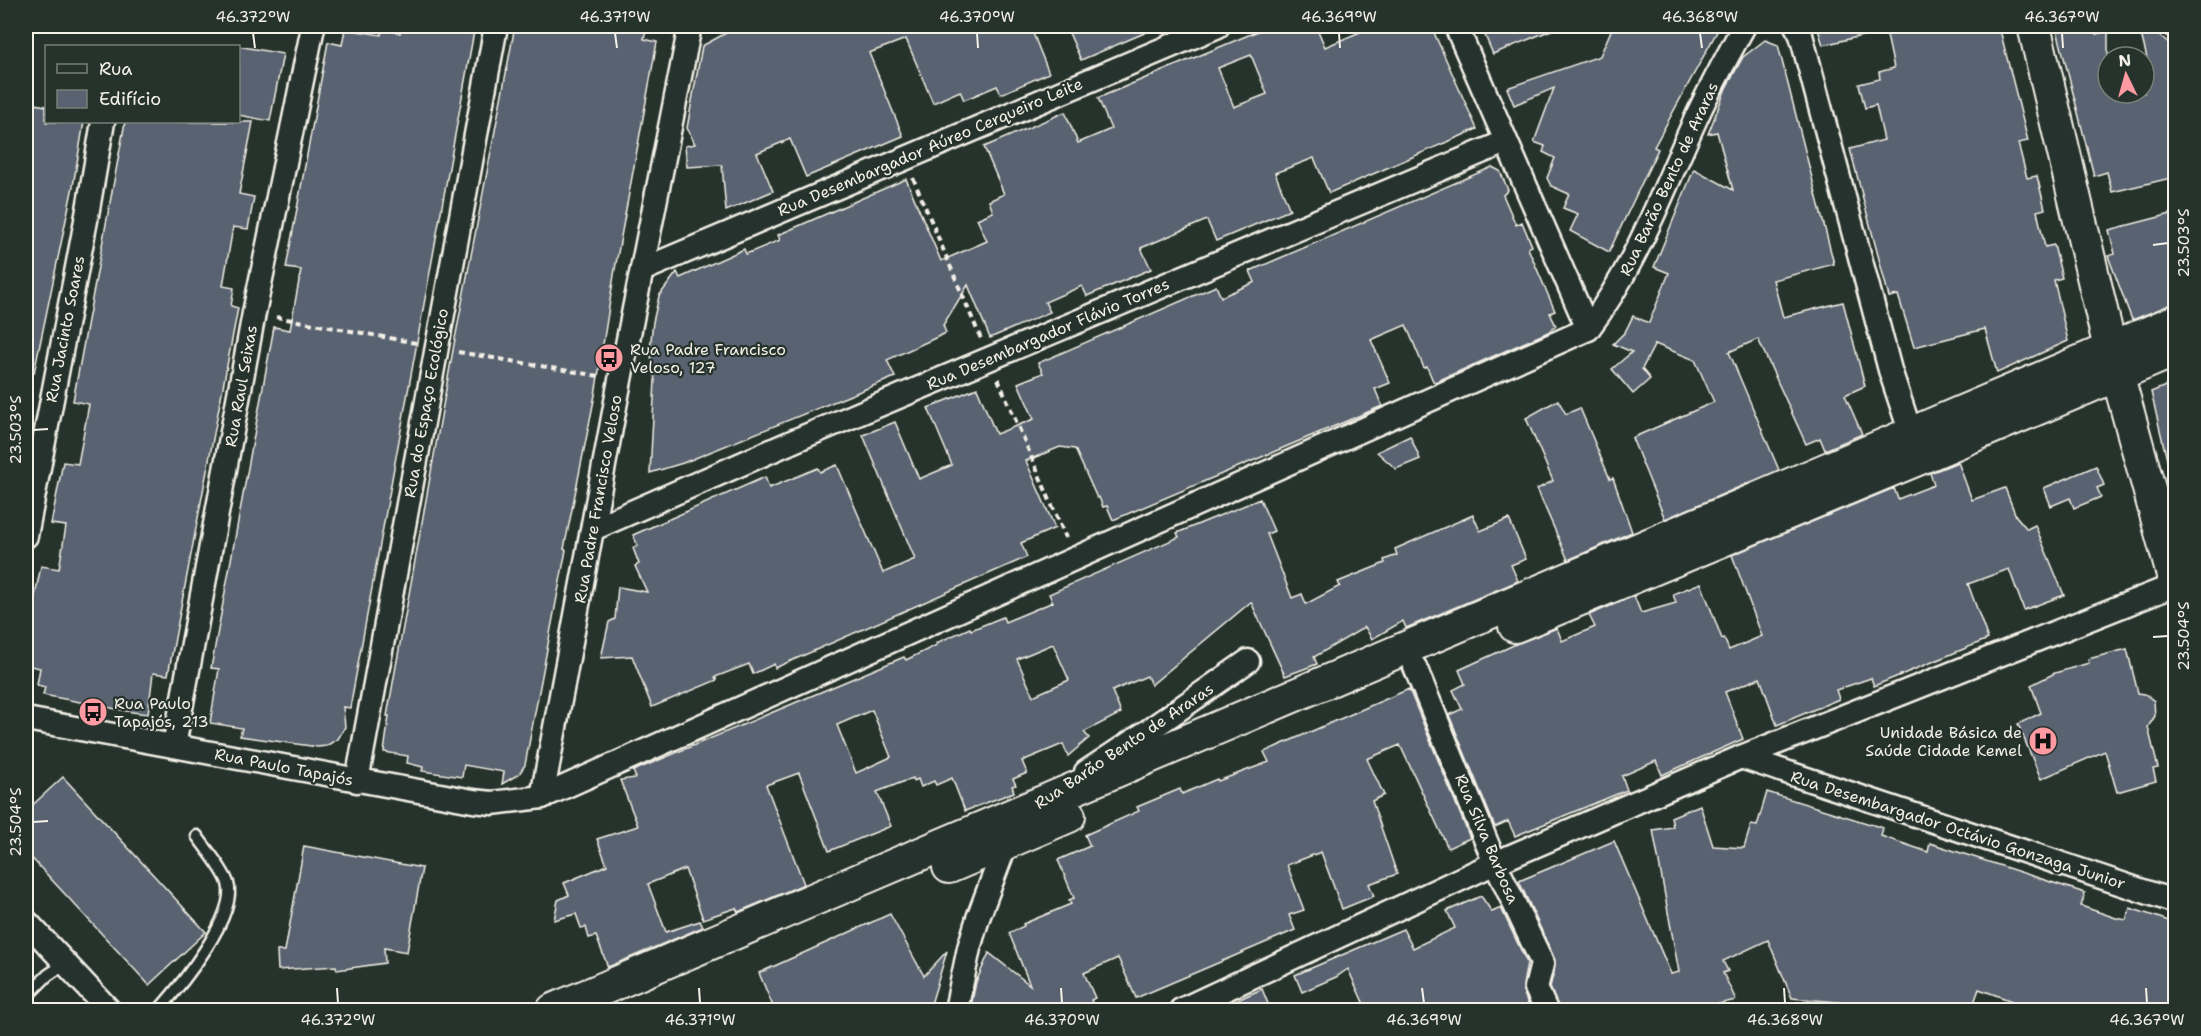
<svg xmlns="http://www.w3.org/2000/svg" width="2201" height="1036" viewBox="0 0 2201 1036" font-family="'Shantell Sans',sans-serif">
	<style>
		.building { fill: #596270; stroke: #f4f1e8; stroke-width: 1.5; fill-rule: evenodd }
		.lines { fill: none; stroke-linecap: round; stroke-linejoin: round }
		.lane-casing { stroke: #f4f1e8; stroke-width: 15 }
		.street-casing { stroke: #f4f1e8; stroke-width: 27 }
		.secondary-casing { stroke: #f4f1e8; stroke-width: 36 }
		.path { stroke: #f4f1e8; stroke-width: 4; stroke-dasharray: 6 4.5; stroke-linecap: butt }
		.lane { stroke: #26332d; stroke-width: 10 }
		.street { stroke: #26332d; stroke-width: 22 }
		.secondary { stroke: #26332d; stroke-width: 32 }
		.ticks { fill: none; stroke: #f4f1e8; stroke-width: 2 }
		.labels { text-anchor: middle; dominant-baseline: central; stroke-width: 4.5; stroke-linejoin: round; paint-order: stroke }
		.street-label { font-size: 16px; fill: #f4f1e8; stroke: #26332d }
		.poi-label { font-size: 16px; fill: #f4f1e8; stroke: #26332d; text-anchor: start }
		.neatline { fill: none; stroke: #f4f1e8; stroke-width: 2 }
		.ticks-label { font-size: 15px; text-anchor: middle; fill: #f4f1e8 }
	</style>
	<rect width="100%" height="100%" fill="#26332d"/>
	<filter id="ink" filterUnits="userSpaceOnUse"><feTurbulence type="fractalNoise" baseFrequency=".0167" numOctaves="2"/><feDisplacementMap in="SourceGraphic" scale="12" xChannelSelector="R" yChannelSelector="G"/><feConvolveMatrix kernelMatrix="1 2 1 2 8 2 1 2 1" color-interpolation-filters="sRGB"/></filter>
	<g filter="url(#ink)">
		<g class="building">
			<polygon points="401,26 475,26 350,708 343,707 345,727 338,739 326,746 318,747 240,736 242,728 210,723 219,669 211,668 274,327 290,330 301,270 286,268 328,42 342,45 345,29 381,35 382,29 400,33"/>
			<polygon points="515,26 647,26 644,39 657,42 615,269 595,395 564,549 566,550 525,765 519,774 502,784 504,772 464,765 462,777 422,771 423,767 407,763 408,756 384,752 389,716 387,716 455,339"/>
			<polygon points="739,26 1030,26 1049,73 1001,94 997,86 964,100 960,91 933,103 906,39 869,53 903,136 806,177 790,139 757,153 773,191 726,211 722,165 687,167 685,146 695,144 687,128 702,46"/>
			<polygon points="1066,26 1161,26 1081,60"/>
			<path d="M1270,26h46l9,21 49,-21h57l46,103 -148,64 -15,-35 -39,15 15,37 -74,31 -9,-21 -66,28 10,21 -64,27 -5,-10 -37,16 5,10 -60,26 -22,-53 -25,40 3,8 -59,27 8,17 -212,86 -33,10 5,-93 -5,-31 3,-27 6,-26 18,-24 3,6 64,-29 2,5 34,-14 -2,-5 128,-56 35,82 46,-20 -10,-22 16,-7 -4,-11 15,-7 -20,-47 81,-35 13,31 33,-14 -13,-31zM1251,55l16,39 -33,13 -16,-39z"/>
			<polygon points="1481,26 1561,26 1493,54"/>
			<polygon points="1613,26 1720,26 1654,147 1658,149 1609,252 1570,231 1578,214 1563,208 1569,194 1551,186 1547,178 1555,158 1543,152 1545,146 1534,142 1554,88 1514,105 1507,88 1600,56"/>
			<polygon points="1817,26 1874,26 1875,33 1823,45"/>
			<polygon points="1885,26 1999,26 2028,141 2018,143 2027,178 2037,176 2045,209 2037,211 2045,247 2054,245 2062,278 2054,280 2068,341 1997,373 1985,329 1914,347 1898,295 1889,297 1850,149 1884,140 1876,105 1865,108 1859,84 1880,79 1879,72 1894,68"/>
			<polygon points="2056,26 2094,26 2096,34 2108,31 2108,93 2144,93 2144,75 2151,74 2139,26 2148,26 2175,48 2175,177 2112,192 2107,172 2094,176"/>
			<polygon points="1765,40 1778,45 1834,264 1773,280 1783,317 1843,302 1865,386 1845,395 1862,434 1825,450 1820,438 1806,444 1758,339 1729,352 1779,470 1665,519 1632,438 1714,402 1695,360 1655,344 1642,369 1650,379 1633,394 1612,369 1632,352 1613,344 1625,332 1633,316 1649,323 1669,273 1654,267 1694,169 1733,190 1717,132 1708,134 1726,88 1743,57"/>
			<polygon points="238,46 283,54 270,121 238,115"/>
			<polygon points="28,103 46,106 46,122 84,122 73,186 34,373 26,372 26,116"/>
			<polygon points="125,122 253,122 239,194 254,197 248,229 233,227 223,286 234,288 231,306 238,308 168,675 153,673 148,714 132,712 43,695 45,687 37,685 40,668 26,665 26,640 41,566 59,569 66,526 51,524 63,462 78,464 85,426 89,404 73,401"/>
			<polygon points="1492,167 1500,171 1508,190 1503,195 1516,225 1522,222 1532,246 1528,248 1555,311 1550,313 1556,326 1548,332 1435,382 1433,381 1427,367 1424,368 1406,325 1371,340 1390,383 1375,389 1382,406 1113,520 1107,506 1103,507 1099,497 1097,498 1075,449 1060,447 1026,461 1055,528 1021,543 1027,557 775,668 774,664 753,674 749,664 715,677 717,680 652,707 632,656 601,658 609,622 615,619 618,587 647,592 635,566 639,564 633,548 638,546 633,535 765,477 769,488 818,468 820,472 837,465 883,573 915,559 863,435 895,422 919,479 952,465 928,408 977,388 996,434 1034,419 1018,383 1043,373 1038,363 1216,286 1221,297 1255,282 1250,271"/>
			<polygon points="2175,213 2175,303 2132,320 2108,256 2115,254 2109,230"/>
			<polygon points="2175,382 2175,464 2168,464 2151,392"/>
			<polygon points="1558,400 1566,414 1580,408 1610,479 1613,478 1632,532 1568,560 1537,489 1553,481 1526,418"/>
			<polygon points="1410,436 1420,459 1396,469 1377,452"/>
			<polygon points="1958,462 1972,500 2005,488 2016,516 2027,529 2035,525 2064,595 2024,610 2009,569 1968,584 1988,639 1874,686 1871,678 1836,690 1839,699 1777,725 1760,678 1725,692 1743,739 1662,775 1656,761 1622,776 1627,790 1515,836 1508,821 1495,827 1449,715 1462,709 1453,690 1465,684 1459,670 1516,644 1557,628 1562,641 1595,627 1589,615 1634,596 1641,613 1676,603 1673,594 1701,583 1722,639 1724,638 1729,650 1762,636 1732,555 1894,488 1898,499 1934,485 1930,473"/>
			<polygon points="2096,466 2104,485 2097,488 2101,497 2074,508 2070,498 2051,506 2044,488"/>
			<path d="M1260,499l14,32 -7,3 25,64 10,-4 4,10 34,-18 -2,-4 47,-19 -1,-3 13,-5 -2,-6 78,-34 7,16 29,-12 17,40 -15,6 7,16 -112,47 -3,-7 -31,18 -7,-12 -51,30 3,7 -32,12 -34,-74 -100,83 -4,-9 -35,15 9,22 -37,19 5,6 -21,18 -5,-12 -41,17 5,12 -14,6 3,6 -4,1 2,6 -49,19 -13,-33 -16,7 -2,-4 -13,6 -3,-8 -4,2 -1,-3 -36,14 14,34 -62,25 -30,-78 -33,12 38,99 -66,28 -2,-4 -33,11 -18,-50 -37,15 18,48 34,-11 3,6 -95,40 -12,-31 -7,2 -3,-11 -5,1 -5,-14 -22,6 4,-20 11,-5 -5,-12 43,-18 -10,-26 41,-13 -18,-46 16,-2 -3,-7 271,-114 2,3 31,-15 -1,-2 34,-15 1,2 32,-13 2,5 48,-20 -4,-8 130,-57 -2,-4zM1053,644l16,36 -36,16 -16,-37zM872,710l19,47 -35,16 -19,-48z"/>
			<polygon points="2127,649 2138,693 2145,694 2154,701 2155,716 2148,727 2158,768 2153,769 2156,781 2117,792 2105,751 2041,779 2018,724 2041,713 2031,685 2055,673 2089,663 2088,659"/>
			<polygon points="1409,689 1470,838 1448,848 1400,745 1367,759 1384,795 1372,801 1397,874 1369,884 1374,896 1342,909 1321,852 1287,865 1304,910 1289,915 1295,930 1136,998 1118,958 1084,973 1095,998 1091,1000 1096,1011 970,1011 976,982 989,953 1030,985 1009,933 1024,926 1023,924 1071,904 1069,900 1074,898 1058,860 1090,846 1085,835 1139,811 1137,807 1180,789 1182,794 1217,779 1218,781 1269,762 1264,752"/>
			<polygon points="63,777 206,932 149,985 26,852 26,811"/>
			<polygon points="1767,792 1883,828 1881,836 1928,852 1930,843 2085,893 2081,906 2116,918 2126,920 2130,908 2175,923 2175,1011 2009,1011 2012,1001 1979,989 1971,1011 1900,1011 1901,1007 1877,1009 1860,1004 1792,998 1768,940 1723,961 1728,971 1723,973 1736,1000 1709,1006 1683,1008 1684,1011 1559,1011 1550,987 1555,967 1555,960 1519,881 1614,841 1671,974 1679,972 1653,830 1673,827 1671,817 1700,805 1713,846 1744,848 1751,825 1757,826"/>
			<polygon points="304,846 422,868 407,952 384,948 385,963 337,970 336,966 278,970 277,951 285,951"/>
			<polygon points="1481,896 1492,912 1501,908 1527,963 1523,985 1524,994 1531,1011 1367,1011 1348,969 1336,977 1302,992 1295,975 1403,929 1413,948 1455,928 1447,911"/>
			<polygon points="890,914 924,976 947,951 929,1011 775,1011 759,973"/>
			<polygon points="1262,989 1271,1011 1214,1011 1246,996"/>
		</g>
		<g class="lines">
			<g class="lane-casing">
				<g id="lane">
					<polyline points="26,997 48,975 66,963"/>
					<path d="M159,1010c21,-24 79,-94 69,-127 -5,-15 -22,-34 -31,-47"/>
				</g>
			</g>
			<g class="street-casing">
				<g id="street">
					<polyline points="1456,26 1588,329"/>
					<polyline points="1796,26 1801,35 1890,370 1915,446"/>
					<polyline points="2175,26 2176,26"/>
					<polyline points="642,270 1218,26"/>
					<polyline points="593,529 796,440 1505,142"/>
					<polyline points="26,536 87,215 103,122"/>
					<polyline points="1415,667 1495,863 1540,958 1542,964 1536,988 1546,1010"/>
					<path d="M26,719l447,82 19,2 50,-6 1046,-468c49,-64 76,-142 110,-215 14,-30 30,-59 46,-88"/>
					<polyline points="174,746 254,313 313,27"/>
					<polyline points="1741,757 2176,902"/>
					<polyline points="1086,772 1148,731 1248,661"/>
					<polyline points="357,781 496,26"/>
					<polyline points="542,797 620,380 690,26"/>
					<polyline points="26,921 109,1010"/>
					<polyline points="956,1010 969,948 978,918 1002,854 1012,836"/>
					<polyline points="1181,1010 1495,863 1741,757 2175,585"/>
				</g>
			</g>
			<g class="secondary-casing">
				<g id="secondary">
					<polyline points="2034,26 2110,348 2176,586"/>
					<polyline points="1515,626 1920,458 2176,350"/>
					<polyline points="949,867 1069,816"/>
					<polyline points="553,1010 2176,321"/>
				</g>
			</g>
			<g class="path">
				<polyline points="913,178 981,339"/>
				<polyline points="276,317 416,343"/>
				<polyline points="458,352 599,376"/>
				<polyline points="998,379 1066,538"/>
			</g>
			<use href="#lane" class="lane"/>
			<use href="#street" class="street"/>
			<use href="#secondary" class="secondary"/>
		</g>
	</g>
	<path class="ticks" d="M253,33l2,15M615,33l2,15M977,33l1,15M1339,33l1,15M1700,33l2,15M2062,33l1,15M2153,245l15,-2M33,430l15,-1M2153,637l15,-1M33,822l15,-1M337,988l1,15M699,988l1,15M1061,988l1,15M1422,988l2,15M1784,988l1,15M2146,988l1,15"/>
	<defs>
		<g id="bus-disc" transform="scale(1.5)"><circle r="9.5" fill="#ff9aa2" stroke="#26332d"/><path d="M-5-6H5V4H4V6H2V4H-2V6H-4V4H-5ZM-3.5-4V0h7V-4ZM-3.5 1.2v1.5H-2V1.2ZM2 1.2v1.5H3.5V1.2Z" fill="#111"/></g>
		<g id="hospital-disc" transform="scale(1.5)"><circle r="9.5" fill="#ff9aa2" stroke="#26332d"/><path d="M-5-5h3v3.5h4V-5h3V5h-3V1.5h-4V5h-3Z" fill="#111"/></g>
	</defs>
	<g fill-rule="evenodd">
		<use href="#bus-disc" x="609" y="358"/>
		<use href="#bus-disc" x="93" y="712"/>
		<use href="#hospital-disc" x="2043" y="741"/>
	</g>
	<g class="labels">
		<g class="street-label">
			<text transform="translate(930 147) rotate(-23)">Rua Desembargador Aúreo Cerqueiro Leite</text>
			<text transform="translate(1669 179) rotate(-65)">Rua Barão Bento de Araras</text>
			<text transform="translate(65 329) rotate(-79)">Rua Jacinto Soares</text>
			<text transform="translate(1048 334) rotate(-23)">Rua Desembargador Flávio Torres</text>
			<text transform="translate(241 386) rotate(-80)">Rua Raul Seixas</text>
			<text transform="translate(426 403) rotate(-80)">Rua do Espaço Ecológico</text>
			<text transform="translate(598 499) rotate(-80)">Rua Padre Francisco Veloso</text>
			<text transform="translate(1124 746) rotate(-34)">Rua Barão Bento de Araras</text>
			<text transform="translate(284 767) rotate(11)">Rua Paulo Tapajós</text>
			<text transform="translate(1958 830) rotate(18)">Rua Desembargador Octávio Gonzaga Junior</text>
			<text transform="translate(1487 839) rotate(67)">Rua Silva Barbosa</text>
		</g>
		<g class="poi-label">
			<text x="630" y="349">Rua Padre Francisco<tspan x="630" dy="18">Veloso, 127</tspan></text>
			<text x="114" y="703">Rua Paulo<tspan x="114" dy="18">Tapajós, 213</tspan></text>
			<text x="2022" y="732" text-anchor="end">Unidade Básica de<tspan x="2022" dy="18">Saúde Cidade Kemel</tspan></text>
		</g>
	</g>
	<rect width="2201" height="1036" fill="none" stroke="#26332d" stroke-width="66"/>
	<rect x="45" y="45" width="195" height="78" fill="#26332d" stroke="#787f78" stroke-width="1.5"/>
	<rect x="57" y="64" width="30" height="9" fill="#26332d" stroke="#787f78" stroke-width="1.5"/>
	<text x="99" y="75" font-size="18" fill="#f4f1e8">Rua</text>
	<rect x="57" y="90" width="30" height="18" fill="#596270" stroke="#787f78" stroke-width="1.5"/>
	<text x="99" y="105" font-size="18" fill="#f4f1e8">Edifício</text>
	<g transform="translate(2126 75) rotate(355)"><circle r="28" fill="#26332d" stroke="#787f78" stroke-width="1.5"/>
	<path d="M0-4.5L10 22L0 15L-10 22Z" fill="#ff9aa2"/>
	<text y="-9" font-size="16" font-weight="bold" text-anchor="middle" fill="#f4f1e8">N</text>
	</g>
	<rect x="33" y="33" width="2135" height="970" class="neatline"/>
	<g class="ticks-label">
		<text x="253" y="22">46.372°W</text>
		<text x="615" y="22">46.371°W</text>
		<text x="977" y="22">46.370°W</text>
		<text x="1339" y="22">46.369°W</text>
		<text x="1700" y="22">46.368°W</text>
		<text x="2062" y="22">46.367°W</text>
		<text transform="translate(2184 243) rotate(-90)" y="5">23.503°S</text>
		<text transform="translate(16 430) rotate(-90)" y="5">23.503°S</text>
		<text transform="translate(2184 636) rotate(-90)" y="5">23.504°S</text>
		<text transform="translate(16 822) rotate(-90)" y="5">23.504°S</text>
		<text x="338" y="1025">46.372°W</text>
		<text x="700" y="1025">46.371°W</text>
		<text x="1062" y="1025">46.370°W</text>
		<text x="1424" y="1025">46.369°W</text>
		<text x="1785" y="1025">46.368°W</text>
		<text x="2147" y="1025">46.367°W</text>
	</g>
</svg>
